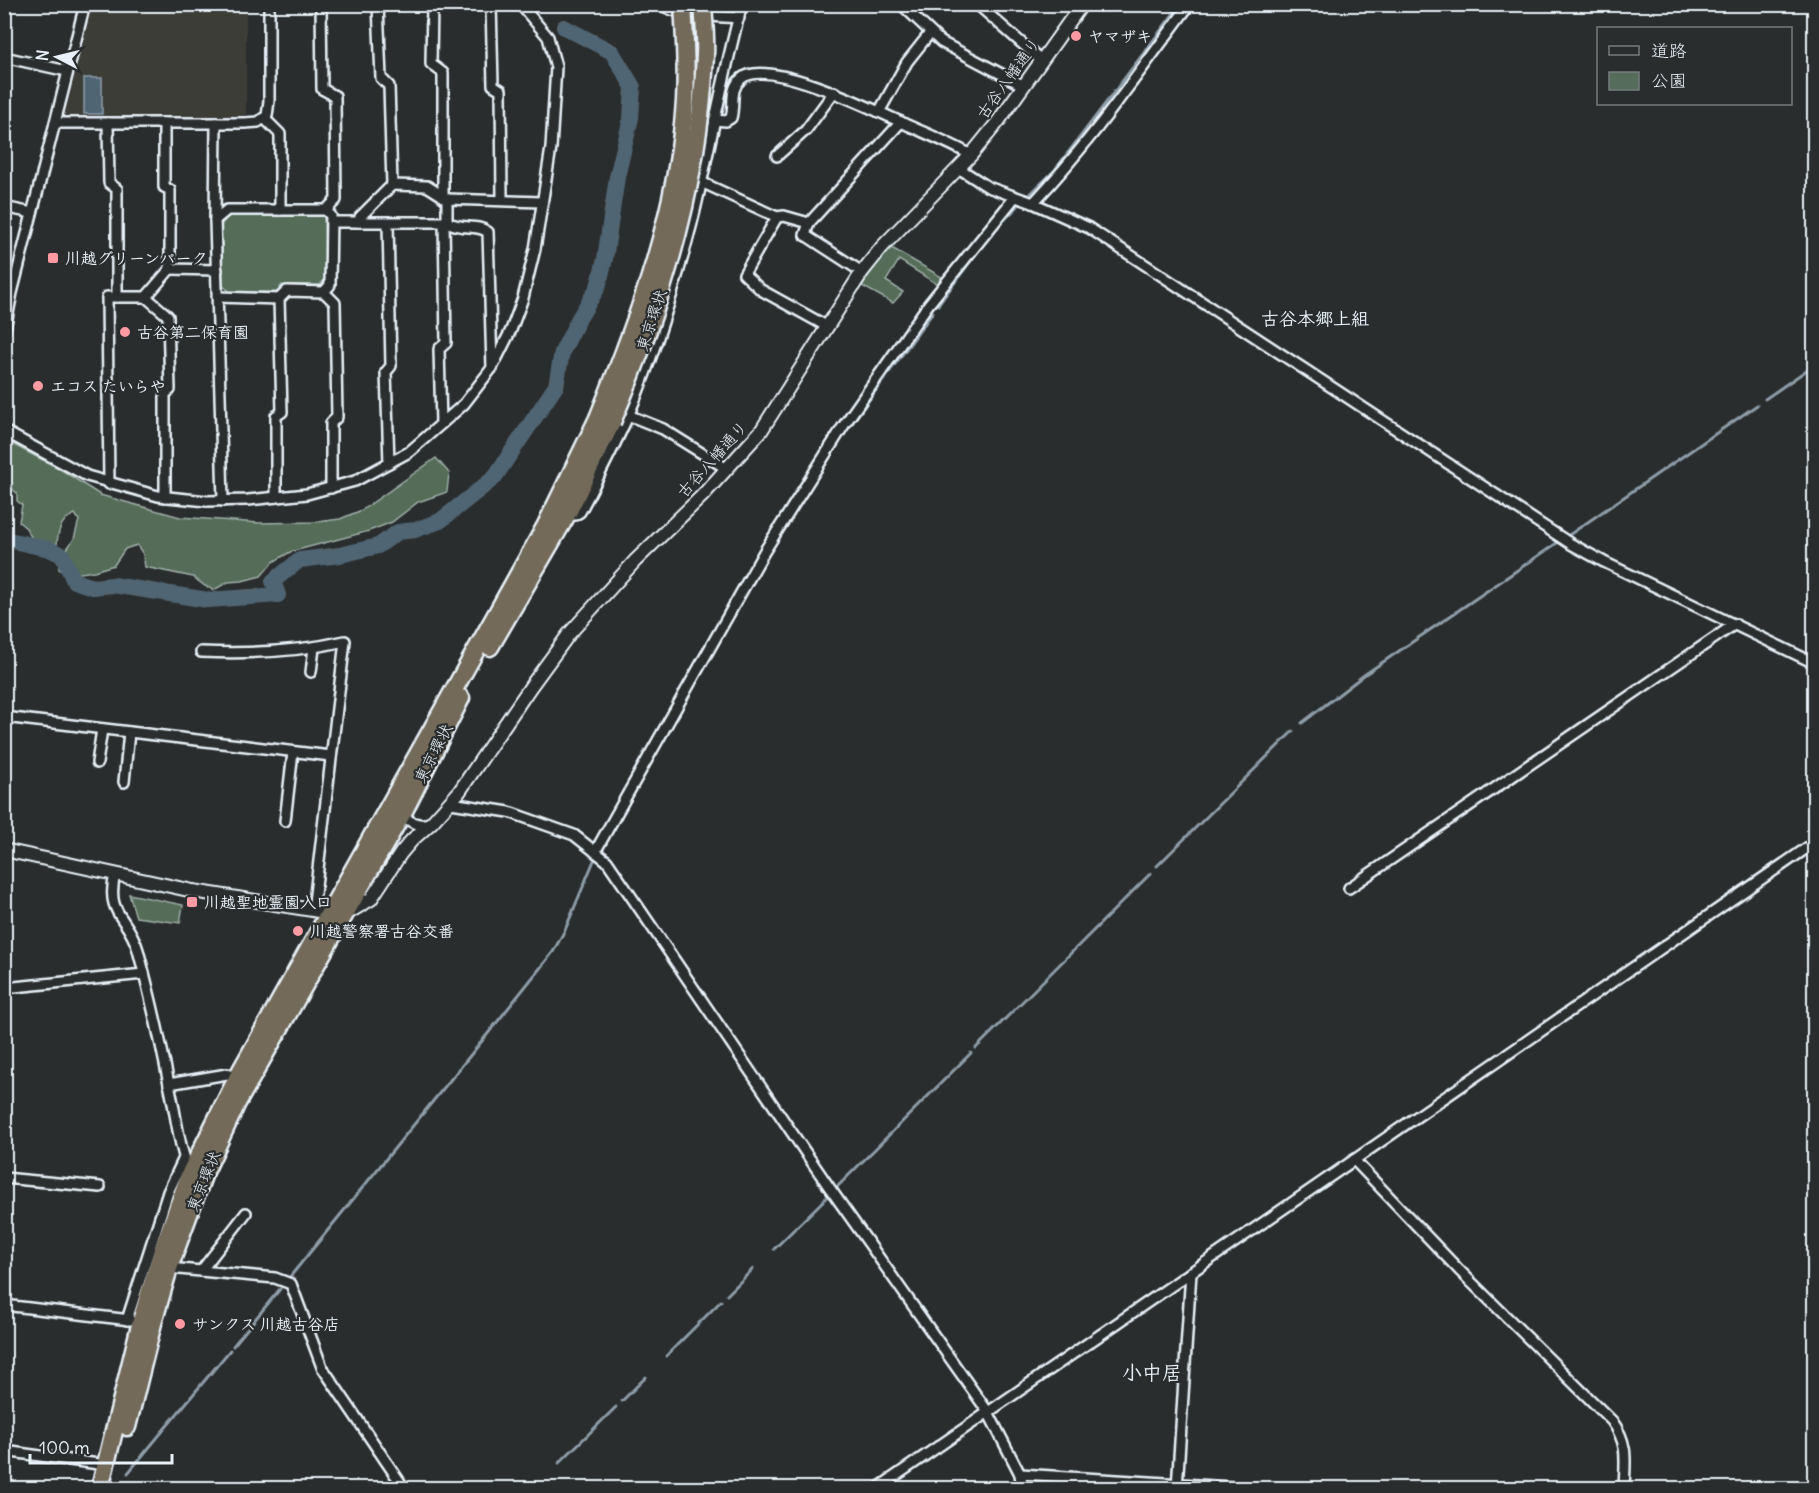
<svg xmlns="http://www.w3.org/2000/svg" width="1819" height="1493" viewBox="0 0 1819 1493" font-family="Delius,'Klee One',sans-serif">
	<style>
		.built { fill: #3e3c39 }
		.green { fill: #546c59; stroke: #9eaea8; stroke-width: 1.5 }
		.water { fill: #506573; stroke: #8d9da8; stroke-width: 1.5 }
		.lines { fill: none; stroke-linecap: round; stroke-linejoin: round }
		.stream { stroke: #8d9da8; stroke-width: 3 }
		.river { stroke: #506573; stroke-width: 16 }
		.street-casing { stroke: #e8f1f8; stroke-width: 14 }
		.secondary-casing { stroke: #e8f1f8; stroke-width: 16 }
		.highway-casing { stroke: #e8f1f8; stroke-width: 21 }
		.street { stroke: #2a2d2e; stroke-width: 9 }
		.secondary { stroke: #2a2d2e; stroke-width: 12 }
		.highway { stroke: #736b5a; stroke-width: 16 }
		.highway-bridge-casing { stroke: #e8f1f8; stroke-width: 21; stroke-linecap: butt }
		.highway-bridge { stroke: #736b5a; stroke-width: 16 }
		.poi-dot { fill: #ff9aa2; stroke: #2a2d2e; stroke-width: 2 }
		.labels { text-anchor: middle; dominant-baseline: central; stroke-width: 4.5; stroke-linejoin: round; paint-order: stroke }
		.poi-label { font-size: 16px; font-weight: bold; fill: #e8f1f8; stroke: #2a2d2e; text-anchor: start }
		.street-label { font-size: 16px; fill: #e8f1f8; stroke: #2a2d2e }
		.neighbourhood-label { font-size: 18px; font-weight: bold; fill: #e8f1f8; stroke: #2a2d2e }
		.quarter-label { font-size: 20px; font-weight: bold; fill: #e8f1f8; stroke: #2a2d2e }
	</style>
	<rect width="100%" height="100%" fill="#2a2d2e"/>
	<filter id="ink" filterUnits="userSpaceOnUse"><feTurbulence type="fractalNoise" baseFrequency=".0167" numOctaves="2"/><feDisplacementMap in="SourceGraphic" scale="12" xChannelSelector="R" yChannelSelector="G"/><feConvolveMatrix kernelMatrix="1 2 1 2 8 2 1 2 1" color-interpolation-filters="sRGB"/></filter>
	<g filter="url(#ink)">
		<polygon class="built" points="92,5 246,5 246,118 70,119 65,114"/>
		<g class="green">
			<polygon points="229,215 324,216 325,279 320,285 282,285 277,292 232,293 223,286 221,225"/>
			<polygon points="890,247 945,279 940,286 899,260 886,281 903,292 893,303 862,286 875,265"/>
			<path d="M8,442l52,27 40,26 80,22 79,6 58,-1 23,-3 22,-9 74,-52 13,15 -2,19 -29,10 -26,20 -23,9 -79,21 -17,10 -12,14 -19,5 -14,1 -14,8 -9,-4 -12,-9 -48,-10 -2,-13 -6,-9 -12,4 -11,16 -20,6 -27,4 -8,-6v-9l15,-21 5,-19 -4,-6c-14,5 -17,17 -18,30l-10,2 -12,-2 -9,-16 -7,-6 3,-17 -5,-4v-8l-5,-4 -7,4v-50z"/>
			<polygon points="129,894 183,905 180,923 136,917"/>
		</g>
		<rect class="water" x="84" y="78" width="18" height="36"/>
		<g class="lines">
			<g class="stream">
				<polyline points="1028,196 1055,170 1181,4"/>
				<polyline points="938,305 990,235 1018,206"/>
				<polyline points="1765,399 1814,365"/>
				<polyline points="850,426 933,312"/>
				<polyline points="839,440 846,431"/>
				<polyline points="1569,535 1757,405"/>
				<polyline points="691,689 701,672"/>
				<polyline points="1302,723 1364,675 1557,543"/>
				<polyline points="603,846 610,834"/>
				<polyline points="1157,866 1293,731"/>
				<polyline points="976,1048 1151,873"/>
				<polyline points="836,1188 971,1053"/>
				<polyline points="774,1249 830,1194"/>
				<polyline points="289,1278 486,1036 553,952 565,930 595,858"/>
				<polyline points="727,1295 753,1269"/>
				<polyline points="233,1346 280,1289"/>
				<polyline points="666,1356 721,1301"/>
				<polyline points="335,1395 356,1425"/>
				<polyline points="622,1401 646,1377"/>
				<polyline points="559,1463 616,1407"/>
				<polyline points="128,1473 230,1350"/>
				<polyline points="534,1488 540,1483"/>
			</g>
			<polyline class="river" points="4,539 49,549 62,555 74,581 93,587 113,585 208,600 278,595 273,581 300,560 340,555 378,546 398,532 415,530 440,521 494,478 556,386 562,352 578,320 598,287 605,259 617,177 631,118 633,87 612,52 564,27"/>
			<g class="street-casing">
				<g id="street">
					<polyline points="432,4 431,64 443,73 443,197"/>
					<polyline points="491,4 493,85 501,90 502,199"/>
					<path d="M661,4c15,13 58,12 78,14"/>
					<polyline points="901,4 941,42 1024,86"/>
					<polyline points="977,4 1042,61"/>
					<polyline points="4,57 67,71"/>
					<polyline points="879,112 907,62 930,33"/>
					<polyline points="264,118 280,134 280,210"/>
					<path d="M714,120l12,1 5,-3c4,-13 -2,-29 10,-39 25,-23 136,32 164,45 22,10 45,19 66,31"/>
					<polyline points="55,123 245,123 258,122 267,116 269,101 269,4"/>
					<polyline points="108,123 109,183 117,189 117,297"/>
					<polyline points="164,123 164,187 170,190 170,269 217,270"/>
					<polyline points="216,123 215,220 223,501"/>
					<polyline points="777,156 806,130 834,92"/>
					<polyline points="960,169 988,187 1033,203 1089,228 1571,544 1604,562 1814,663"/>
					<polyline points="701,182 777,217 784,216 809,223"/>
					<polyline points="392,185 427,186 446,198"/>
					<path d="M1033,203c58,-61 106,-131 157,-199"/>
					<polyline points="4,207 32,213"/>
					<polyline points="777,217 744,274 761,290 828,327"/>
					<polyline points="215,220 227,210 326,210"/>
					<polyline points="331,222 447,222 447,199 542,202"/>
					<polyline points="359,222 360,217 392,185 389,86 381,78 378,4"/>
					<path d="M447,222c17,9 28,1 41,10l4,136"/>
					<polyline points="388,223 391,366 386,372 389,463"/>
					<polyline points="862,272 805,235 809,223 901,122"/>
					<polyline points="324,292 335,303 337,417 331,423 331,488"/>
					<polyline points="146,297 168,316 170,390 165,394 165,497"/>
					<polyline points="218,297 279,299 287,291 324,292 330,285 331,216 326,210 336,200 335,96 322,89 321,4"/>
					<polyline points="4,334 12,293 85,4"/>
					<polyline points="628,415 663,429 727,469"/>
					<polyline points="441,424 439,349 446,343 444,222"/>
					<polyline points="4,431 87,476 158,496 207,501 248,500 307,494 355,481 409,452 464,404 492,368 511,330 523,298 535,249 551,148 556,67 548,37 520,4"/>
					<polyline points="109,484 107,297 146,297 170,269"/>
					<polyline points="276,497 276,416 282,412 279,299"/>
					<path d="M567,515h8l5,-3c17,-32 34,-65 49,-98 26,-61 46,-127 63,-191 18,-73 30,-146 50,-219"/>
					<path d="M201,652c49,2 97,0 144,-11l-32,270"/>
					<polyline points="311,672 314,648"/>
					<polyline points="4,717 331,756"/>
					<polyline points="97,763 102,729"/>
					<polyline points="124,782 129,732"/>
					<polyline points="451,803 509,812 574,835 607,861 829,1187 988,1412 1020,1474 1022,1488"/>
					<path d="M406,811l1,8c8,6 15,6 24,4"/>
					<polyline points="285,821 293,752"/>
					<polyline points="595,852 764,552 844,425 928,305 1015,197"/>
					<path d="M115,874c-10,42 13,41 23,76 12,44 22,89 31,134 7,29 9,61 21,89"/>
					<polyline points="1349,888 1735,624"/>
					<polyline points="4,988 144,974"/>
					<polyline points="169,1084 227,1074 237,1077"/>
					<path d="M1354,1160l105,110 153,151c17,23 13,40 12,67"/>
					<polyline points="4,1178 100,1187"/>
					<polyline points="169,1268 275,1278 291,1284 322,1367 404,1488"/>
					<polyline points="201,1271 246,1213"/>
					<polyline points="4,1305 130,1320"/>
					<polyline points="127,1320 168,1192 184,1158"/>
					<polyline points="4,1451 106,1465"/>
					<polyline points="1020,1474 1247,1488"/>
					<polyline points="878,1488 1814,843"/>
					<polyline points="1177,1488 1191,1272"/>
				</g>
			</g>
			<g class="secondary-casing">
				<polyline id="secondary" points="4,850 193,891 344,915 371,899 401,853 412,840 432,822 459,792 531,686 569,634 635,561 702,496 761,431 862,272 882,247 971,155 997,123 1082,4"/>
			</g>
			<g class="highway-casing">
				<g id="highway">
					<polyline points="490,647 567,515 612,422"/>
					<polyline points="127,1427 153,1323 169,1268 203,1176 237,1103 405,809 461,698"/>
					<polyline points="100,1488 141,1321 162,1251 190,1173 240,1072 545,527 598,418"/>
				</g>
			</g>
			<use href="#street" class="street"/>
			<use href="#secondary" class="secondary"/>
			<use href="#highway" class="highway"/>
			<g class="highway-bridge-casing">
				<g id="highway-bridge">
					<path d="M598,418c41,-101 80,-207 87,-317 2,-33 0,-64 -2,-97"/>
					<path d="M612,422c50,-116 88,-240 93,-367 1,-17 -1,-34 -2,-51"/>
				</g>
			</g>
			<use href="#highway-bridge" class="highway-bridge"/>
		</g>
	</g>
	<g class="poi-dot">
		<circle cx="1076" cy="36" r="6"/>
		<rect x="47" y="252" width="12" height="12" rx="3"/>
		<circle cx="125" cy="332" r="6"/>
		<circle cx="38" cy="386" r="6"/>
		<rect x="186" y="896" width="12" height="12" rx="3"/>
		<circle cx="298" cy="931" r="6"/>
		<circle cx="180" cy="1324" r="6"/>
	</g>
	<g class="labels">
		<g class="poi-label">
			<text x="1088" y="36">ヤマザキ</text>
			<text x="65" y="258">川越グリーンパーク</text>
			<text x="137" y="332">古谷第二保育園</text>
			<text x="50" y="386">エコス たいらや</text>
			<text x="204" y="902">川越聖地霊園入口</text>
			<text x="310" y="931">川越警察署古谷交番</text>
			<text x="192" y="1324">サンクス 川越古谷店</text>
		</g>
		<g class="street-label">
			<text transform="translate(1008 78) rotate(-54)">古谷八幡通り</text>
			<text transform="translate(651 320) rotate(-72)">東京環状</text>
			<text transform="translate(712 459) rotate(-48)">古谷八幡通り</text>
			<text transform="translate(433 753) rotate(-63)">東京環状</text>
			<text transform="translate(203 1181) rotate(-68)">東京環状</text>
		</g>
		<g class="neighbourhood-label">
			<text x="1315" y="318">古谷本郷上組</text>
		</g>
		<g class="quarter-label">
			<text x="1152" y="1372">小中居</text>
		</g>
	</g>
	<rect width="1819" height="1493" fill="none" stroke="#2a2d2e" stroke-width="24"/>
	<rect x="12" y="12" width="1795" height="1469" fill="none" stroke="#e8f1f8" stroke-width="2" filter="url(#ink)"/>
	<rect x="1597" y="27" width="195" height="78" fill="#2a2d2e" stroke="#767b7f" stroke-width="1.5"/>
	<rect x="1609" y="46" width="30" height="9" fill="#2a2d2e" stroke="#767b7f" stroke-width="1.5"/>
	<text x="1651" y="57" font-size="18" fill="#e8f1f8">道路</text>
	<rect x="1609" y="72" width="30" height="18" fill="#546c59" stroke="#767b7f" stroke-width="1.5"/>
	<text x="1651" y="87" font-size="18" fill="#e8f1f8">公園</text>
	<g transform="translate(57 57) rotate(277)" stroke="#2a2d2e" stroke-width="4.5" paint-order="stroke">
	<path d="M0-4.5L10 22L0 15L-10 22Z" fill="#e8f1f8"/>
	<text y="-9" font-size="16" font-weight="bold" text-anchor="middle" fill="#e8f1f8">N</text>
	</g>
	<path d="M30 1454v9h142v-9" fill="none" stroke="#e8f1f8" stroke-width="3"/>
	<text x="39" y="1454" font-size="18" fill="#e8f1f8" stroke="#2a2d2e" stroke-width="4.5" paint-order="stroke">100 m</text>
</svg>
